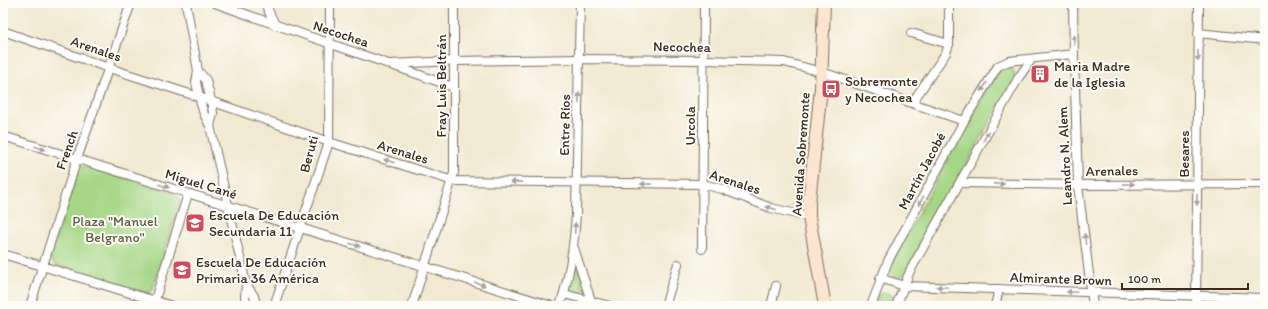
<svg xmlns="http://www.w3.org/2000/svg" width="1268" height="309" viewBox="0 0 1268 309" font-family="Itim,sans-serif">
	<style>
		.green { fill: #a6d786; stroke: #708052 }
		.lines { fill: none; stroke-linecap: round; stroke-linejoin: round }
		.street-casing { stroke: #7b6d5d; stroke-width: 10 }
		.secondary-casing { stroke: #7b6d5d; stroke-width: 14 }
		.street { stroke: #fff; stroke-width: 8 }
		.secondary { stroke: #fce5d0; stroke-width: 12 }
		.oneway { fill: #a79f9a }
		.labels { text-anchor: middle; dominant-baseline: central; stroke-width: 4; stroke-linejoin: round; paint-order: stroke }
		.street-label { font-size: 14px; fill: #3b2a1e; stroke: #fdfcf7 }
		.poi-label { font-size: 14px; fill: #3b2a1e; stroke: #fdfcf7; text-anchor: start }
		.park-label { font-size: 14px; fill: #5b5e3d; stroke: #fdfcf7 }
	</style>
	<rect width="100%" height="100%" fill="#fdfcf7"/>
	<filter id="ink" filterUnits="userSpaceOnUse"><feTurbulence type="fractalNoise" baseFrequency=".025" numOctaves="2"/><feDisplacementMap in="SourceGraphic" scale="8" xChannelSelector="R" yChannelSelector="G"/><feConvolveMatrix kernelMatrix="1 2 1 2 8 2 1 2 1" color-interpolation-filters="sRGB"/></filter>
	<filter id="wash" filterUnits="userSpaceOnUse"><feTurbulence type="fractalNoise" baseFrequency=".012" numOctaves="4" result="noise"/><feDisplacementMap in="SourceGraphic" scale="16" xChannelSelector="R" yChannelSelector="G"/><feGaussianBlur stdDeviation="0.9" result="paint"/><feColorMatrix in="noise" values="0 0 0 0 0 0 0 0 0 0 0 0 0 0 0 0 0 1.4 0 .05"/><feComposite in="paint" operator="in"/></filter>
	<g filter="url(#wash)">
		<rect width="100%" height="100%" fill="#f1e9d1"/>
		<g class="green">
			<path d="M1007,66l7,5 1,6 -109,195 -5,5c-7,1 -12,-3 -12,-10l76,-139 34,-59z"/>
			<polygon points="81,167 87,167 175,193 179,196 180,202 153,289 150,293 146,293 55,265 51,260 51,254 78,170"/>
			<polygon points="577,265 585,291 582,295 568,291 574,266"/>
			<polygon points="881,293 888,293 894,298 893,306 874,306 879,294"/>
		</g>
	</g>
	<g filter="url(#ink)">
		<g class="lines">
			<g class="street-casing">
				<g id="street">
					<polyline points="186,3 198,71 196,82 199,97 204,114 210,126 246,284 254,296 256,306"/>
					<path d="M215,3c79,29 159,55 238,84"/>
					<polyline points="265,3 275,25"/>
					<polyline points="1073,3 1074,54 1078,185 1093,306"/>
					<polyline points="3,31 109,68 199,97 329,142 453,181 702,184 722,189 771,208 809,217"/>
					<polyline points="911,33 949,44"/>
					<polyline points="1198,33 1265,40"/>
					<polyline points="390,64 454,61 580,59 703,60 784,62 822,72 964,121"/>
					<polyline points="198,71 206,80 211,101 213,113 210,126"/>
					<polyline points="912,103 946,53 949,44 949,3"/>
					<polyline points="3,136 552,306"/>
					<polyline points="960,183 1078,185 1265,184"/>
					<polyline points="574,248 591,301"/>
					<polyline points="702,249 704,3"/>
					<polyline points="3,254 172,306"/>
					<polyline points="880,278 904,286 1265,298"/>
					<polyline points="246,284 245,297 247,306"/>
					<polyline points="564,294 610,306"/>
					<polyline points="30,306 77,159 131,3"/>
					<polyline points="153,306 188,194"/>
					<polyline points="274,306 329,142 330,3"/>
					<polyline points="412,306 454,173 454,3"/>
					<path d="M560,306c10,-30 14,-61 16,-92l4,-211"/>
					<polyline points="665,306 678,264"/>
					<polyline points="771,306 776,286"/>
					<polyline points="871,306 888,261 964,121 998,66 1009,61 1074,54"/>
					<polyline points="896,306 910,271 1019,77 1031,60"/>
					<polyline points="995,306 999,289"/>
					<polyline points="1196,306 1199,3"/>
				</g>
			</g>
			<g class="secondary-casing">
				<polyline id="secondary" points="824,3 821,88 809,202 809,217 825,306"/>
			</g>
			<use href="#street" class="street"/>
			<use href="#secondary" class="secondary"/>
		</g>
		<defs><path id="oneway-solid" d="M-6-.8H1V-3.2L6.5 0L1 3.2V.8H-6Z"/></defs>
		<g class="oneway">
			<use href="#oneway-solid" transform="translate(1074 40) rotate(-90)"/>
			<use href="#oneway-solid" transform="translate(1198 56) rotate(90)"/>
			<use href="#oneway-solid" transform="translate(984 87) rotate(122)"/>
			<use href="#oneway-solid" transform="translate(579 98) rotate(-89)"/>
			<use href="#oneway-solid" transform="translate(986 136) rotate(-61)"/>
			<use href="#oneway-solid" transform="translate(40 148) rotate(17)"/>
			<use href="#oneway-solid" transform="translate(389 161) rotate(-163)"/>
			<use href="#oneway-solid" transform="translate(516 182) rotate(-179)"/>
			<use href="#oneway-solid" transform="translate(646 184) rotate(-179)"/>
			<use href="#oneway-solid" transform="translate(999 184) rotate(1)"/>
			<use href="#oneway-solid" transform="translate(1129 184) rotate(-1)"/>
			<use href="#oneway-solid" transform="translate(164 186) rotate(17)"/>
			<use href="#oneway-solid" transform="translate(1197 200) rotate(91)"/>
			<use href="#oneway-solid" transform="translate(921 201) rotate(118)"/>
			<use href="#oneway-solid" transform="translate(771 208) rotate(-162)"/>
			<use href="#oneway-solid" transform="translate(575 228) rotate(-86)"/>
			<use href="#oneway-solid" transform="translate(1085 239) rotate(-97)"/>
			<use href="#oneway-solid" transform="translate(355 245) rotate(17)"/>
			<use href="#oneway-solid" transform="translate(480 284) rotate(17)"/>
			<use href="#oneway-solid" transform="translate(942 287) rotate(-178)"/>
			<use href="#oneway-solid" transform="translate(1072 292) rotate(-178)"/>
		</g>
	</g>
	<defs>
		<g id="building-square" transform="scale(1)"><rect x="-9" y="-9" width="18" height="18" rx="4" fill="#d1495b" stroke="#fdfcf7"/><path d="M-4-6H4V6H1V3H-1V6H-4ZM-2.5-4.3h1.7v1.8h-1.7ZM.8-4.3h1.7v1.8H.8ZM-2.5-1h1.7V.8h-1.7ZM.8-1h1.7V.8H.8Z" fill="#fff"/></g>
		<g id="bus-square" transform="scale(1)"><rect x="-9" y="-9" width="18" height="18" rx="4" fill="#d1495b" stroke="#fdfcf7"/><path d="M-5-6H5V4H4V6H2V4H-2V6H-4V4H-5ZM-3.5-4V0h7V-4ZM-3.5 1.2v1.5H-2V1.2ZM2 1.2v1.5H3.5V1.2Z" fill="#fff"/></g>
		<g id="school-square" transform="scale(1)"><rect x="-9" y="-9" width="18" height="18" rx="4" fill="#d1495b" stroke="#fdfcf7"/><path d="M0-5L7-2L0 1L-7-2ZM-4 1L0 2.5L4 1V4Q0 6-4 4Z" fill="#fff"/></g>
	</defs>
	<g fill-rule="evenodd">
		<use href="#building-square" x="1040" y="74"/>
		<use href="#bus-square" x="831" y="89"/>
		<use href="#school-square" x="195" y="223"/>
		<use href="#school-square" x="182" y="270"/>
	</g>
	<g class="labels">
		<g class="street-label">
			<text transform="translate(341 34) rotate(18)">Necochea</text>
			<text transform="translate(682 47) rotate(1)">Necochea</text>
			<text transform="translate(96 49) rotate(19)">Arenales</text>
			<text transform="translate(441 86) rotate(-90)">Fray Luis Beltrán</text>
			<text transform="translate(565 125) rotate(-89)">Entre Ríos</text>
			<text transform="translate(690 126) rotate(-90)">Urcola</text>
			<text transform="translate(67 150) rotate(-71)">French</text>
			<text transform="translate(403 152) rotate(17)">Arenales</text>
			<text transform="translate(309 154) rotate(-75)">Beruti</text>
			<text transform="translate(801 154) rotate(-86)">Avenida Sobremonte</text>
			<text transform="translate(1184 154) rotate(-90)">Besares</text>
			<text transform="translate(1065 156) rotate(-93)">Leandro N. Alem</text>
			<text transform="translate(922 171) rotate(-62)">Martín Jacobé</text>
			<text transform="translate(1112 171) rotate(-1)">Arenales</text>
			<text transform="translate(735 182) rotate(18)">Arenales</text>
			<text transform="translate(201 184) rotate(17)">Miguel Cané</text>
			<text transform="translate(1061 279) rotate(2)">Almirante Brown</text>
		</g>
		<g class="poi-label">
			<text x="1054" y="66">Maria Madre<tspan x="1054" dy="16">de la Iglesia</tspan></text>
			<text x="845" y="81">Sobremonte<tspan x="845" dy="16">y Necochea</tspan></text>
			<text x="209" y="215">Escuela De Educación<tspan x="209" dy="16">Secundaria 11</tspan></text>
			<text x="196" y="262">Escuela De Educación<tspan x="196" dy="16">Primaria 36 América</tspan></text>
		</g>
		<g class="park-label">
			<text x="115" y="221">Plaza "Manuel<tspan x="115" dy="16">Belgrano"</tspan></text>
		</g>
	</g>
	<rect width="1268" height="309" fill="none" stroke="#fdfcf7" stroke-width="16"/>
	<path d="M1122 283v6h126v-6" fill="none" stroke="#3b2a1e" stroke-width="2"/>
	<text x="1128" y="283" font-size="12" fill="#3b2a1e" stroke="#fdfcf7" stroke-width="3" paint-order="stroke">100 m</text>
</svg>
